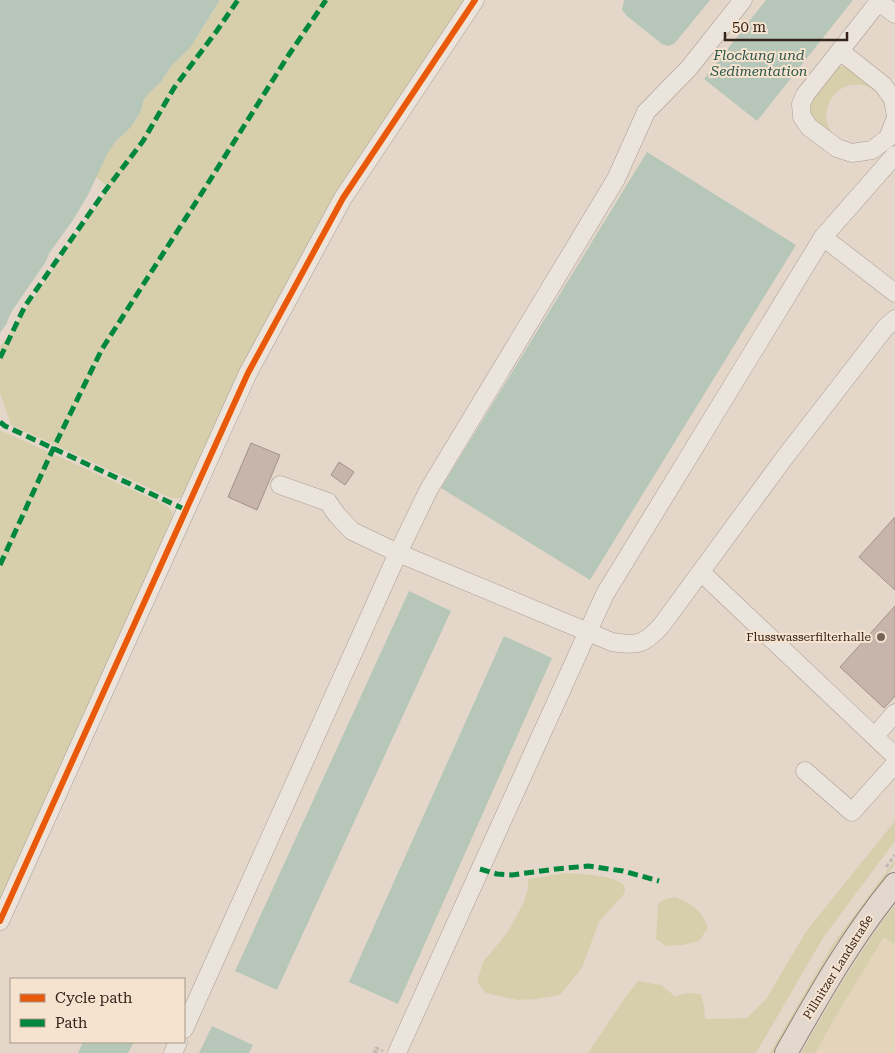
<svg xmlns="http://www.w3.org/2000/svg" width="895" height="1053" viewBox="0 0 895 1053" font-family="'Roboto Serif',serif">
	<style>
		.farmland { fill: #e4d4ba }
		.green { fill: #d7cfac }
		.water { fill: #b6c7b9 }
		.building { fill: #c7b4ab; stroke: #a4928a }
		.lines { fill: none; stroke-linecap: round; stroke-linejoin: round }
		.minor-casing { stroke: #a89d94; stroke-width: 19 }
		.major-casing { stroke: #8e827a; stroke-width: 24 }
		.path { stroke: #c3bab3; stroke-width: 3; stroke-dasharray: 4 2.5; stroke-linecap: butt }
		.minor { stroke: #ebe4dc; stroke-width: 18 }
		.major { stroke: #e3d8cd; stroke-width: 22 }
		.quiet { stroke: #00873e; stroke-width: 5; stroke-dasharray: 10 5; stroke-linecap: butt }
		.cycleway-casing { stroke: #f6e3cf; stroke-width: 9 }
		.cycleway { stroke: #e8590c; stroke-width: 6 }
		.poi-dot { fill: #736359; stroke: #f6e3cf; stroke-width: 2 }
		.labels { text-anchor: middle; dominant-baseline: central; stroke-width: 4; stroke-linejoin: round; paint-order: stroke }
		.poi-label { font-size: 12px; fill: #36241c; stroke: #f6e3cf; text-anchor: end }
		.street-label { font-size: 12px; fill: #36241c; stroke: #f6e3cf }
		.water-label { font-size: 14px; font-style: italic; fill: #2b574c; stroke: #f6e3cf }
	</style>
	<rect width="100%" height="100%" fill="#e4d7ca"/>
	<polygon class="farmland" points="884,937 895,945 895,1053 815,1053 842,1006"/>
	<g class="green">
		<polygon points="220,0 470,0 339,195 186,493 180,498 171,498 11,425 0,393 0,347 109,188 96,177 104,158 111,147 126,131 131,127 138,117 144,99 150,92 160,83 172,65 190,48"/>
		<path d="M847,66l29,20 15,24h-5c-5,-18 -21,-31 -41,-23 -8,3 -14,10 -17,19 -13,41 55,56 58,7h5l-1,7 -16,24 -29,2 -38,-31 3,-18 27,-30z"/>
		<polygon points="0,430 155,500 167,506 172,512 173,525 0,909"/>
		<polygon points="895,821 895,841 823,938 756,1053 588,1053 624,999 638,981 661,985 675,996 688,993 701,994 704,1006 705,1019 747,1018 766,999 807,930"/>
		<polygon points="895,860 895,864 836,944 773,1053 770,1053 833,944"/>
		<path d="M566,873c16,1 47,2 58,12l1,5 -1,4 -25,28 -17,46 -22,27 -23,4 -20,1 -31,-7 -9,-11 6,-20 24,-29 17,-31 4,-13v-10z"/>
		<path d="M675,897c20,9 25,11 33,31l-9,13 -16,4 -17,1 -10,-7 2,-35 5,-4z"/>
		<path d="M895,905v40l-11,-8 -42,69 -27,47h-14c29,-51 58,-102 94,-148z"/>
	</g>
	<g class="water">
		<polygon points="0,0 220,0 190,48 172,65 160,83 150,92 144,99 140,113 131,127 116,141 107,154 88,195 73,220 50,252 45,263 14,308 8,319 7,323 0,333"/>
		<polygon points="624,0 710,0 675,43 669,46 662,44 627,16 622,10"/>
		<polygon points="766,0 853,0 757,121 704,79"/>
		<polygon points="647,152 796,245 590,580 441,488"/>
		<polygon points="409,591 451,611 277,990 235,971"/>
		<polygon points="504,636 552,658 398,1004 349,982"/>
		<polygon points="212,1026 253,1045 249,1053 199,1053"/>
		<polygon points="83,1042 134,1042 128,1053 78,1053"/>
	</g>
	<g class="building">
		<polygon points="251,443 280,455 257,510 228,497"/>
		<polygon points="339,462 354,472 345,485 331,475"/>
		<polygon points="895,517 895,590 859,557"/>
		<polygon points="895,606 895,696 884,708 840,667"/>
	</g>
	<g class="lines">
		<g class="minor-casing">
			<g id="minor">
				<polyline points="880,0 805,95 801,104 802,117 809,127 837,148 852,153 872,150 888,138 895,120"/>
				<polyline points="879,2 895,14"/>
				<polyline points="840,51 883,85 893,99 895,111"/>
				<polyline points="823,237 895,293"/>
				<path d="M280,485l48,17 9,13 15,16 46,22 214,89c25,4 32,3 49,-16l124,-169 100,-129 10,-9"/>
				<polyline points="702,573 895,756"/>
				<polyline points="875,736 895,713"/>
				<polyline points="805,771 852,812 895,764"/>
				<polyline points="0,921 248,373 343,198 475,0"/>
				<polyline points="184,1029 398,553 429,489 616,179 646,112 689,68 743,0"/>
				<polyline points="173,1053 178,1042"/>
				<polyline points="397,1053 605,594 823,237 895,155"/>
			</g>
		</g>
		<g class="major-casing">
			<path id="major" d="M786,1053c33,-58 66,-117 109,-169"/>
		</g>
		<g class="path">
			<polyline points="886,867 895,855"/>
			<polyline points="377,1053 374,1051 376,1048 383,1051"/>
		</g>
		<use href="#minor" class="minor"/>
		<use href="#major" class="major"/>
		<g class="quiet">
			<polyline points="0,358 25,306 105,191 143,141 174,88 216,32 238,0"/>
			<polyline points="0,422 5,426 186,510"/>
			<polyline points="0,565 53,449 102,349 205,188 288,56 326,0"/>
			<polyline points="480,869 497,874 512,875 556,869 588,866 623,871 659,881"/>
		</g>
		<g class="cycleway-casing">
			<polyline id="cycleway" points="0,921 248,373 343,198 475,0"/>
		</g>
		<use href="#cycleway" class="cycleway"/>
	</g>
	<circle class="poi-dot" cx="881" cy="637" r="5"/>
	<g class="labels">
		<g class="poi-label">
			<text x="871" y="637">Flusswasserfilterhalle</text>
		</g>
		<g class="street-label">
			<text transform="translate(838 967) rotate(-58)">Pillnitzer Landstraße</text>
		</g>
		<g class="water-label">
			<text x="759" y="55">Flockung und<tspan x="759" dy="16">Sedimentation</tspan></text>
		</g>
	</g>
	<rect x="10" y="978" width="175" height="65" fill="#f6e3cf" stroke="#a99787"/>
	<rect x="20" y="994" width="25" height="8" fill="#e8590c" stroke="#a99787"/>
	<text x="55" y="1003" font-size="15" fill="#36241c">Cycle path</text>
	<rect x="20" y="1019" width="25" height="8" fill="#00873e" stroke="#a99787"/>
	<text x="55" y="1028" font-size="15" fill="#36241c">Path</text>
	<path d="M725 32v8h122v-8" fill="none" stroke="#36241c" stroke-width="2.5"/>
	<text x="732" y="32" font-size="15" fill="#36241c" stroke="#f6e3cf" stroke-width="4" paint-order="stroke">50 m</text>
</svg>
